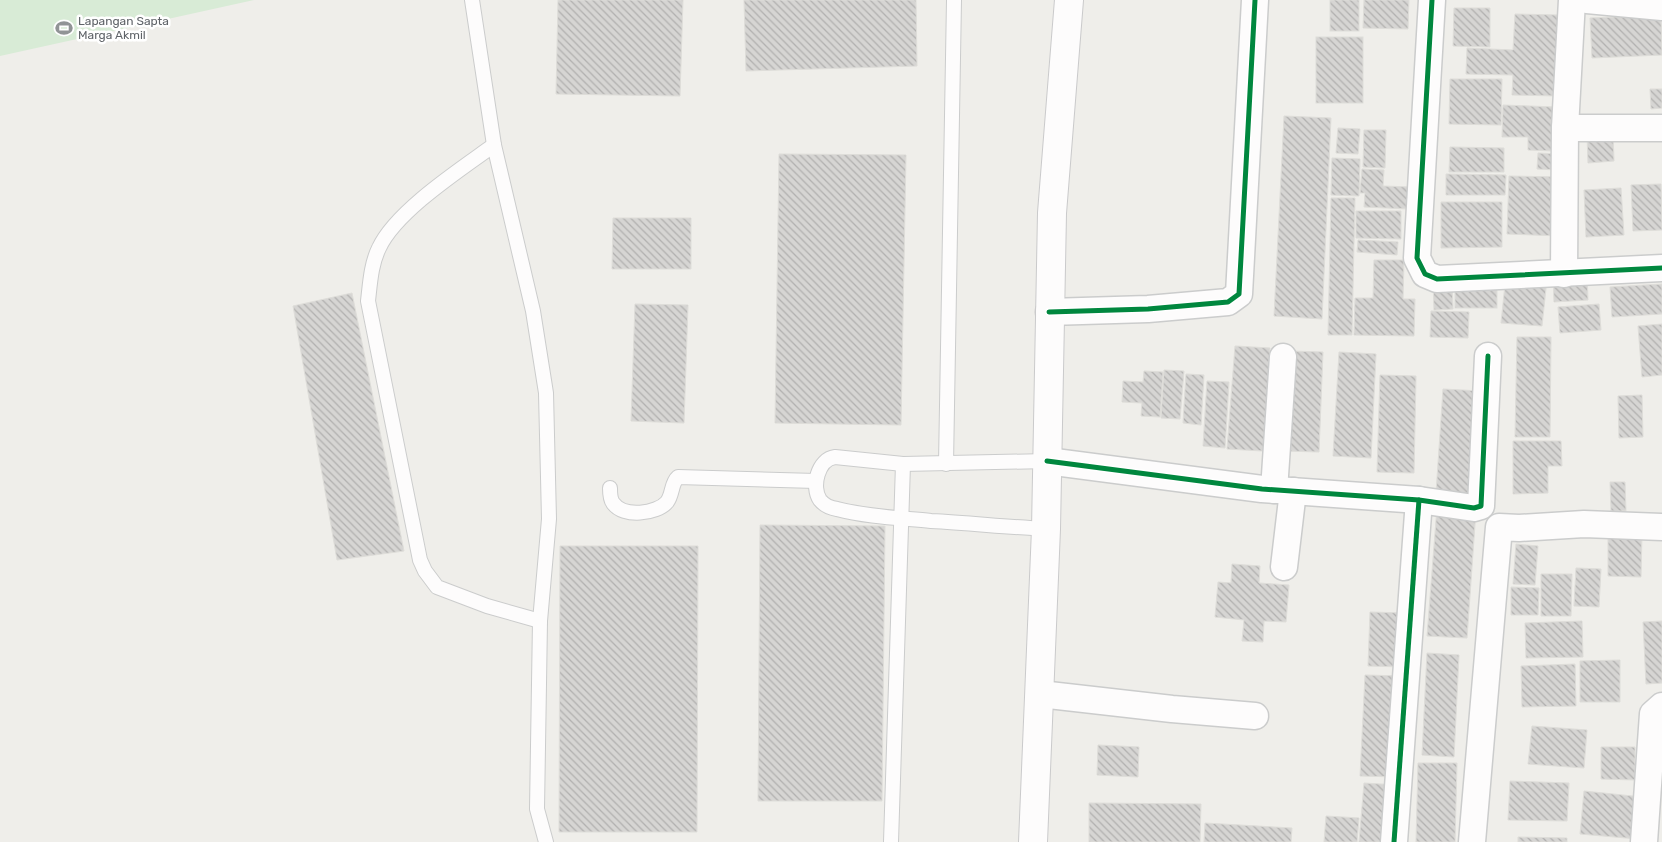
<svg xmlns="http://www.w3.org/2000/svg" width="1662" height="842" viewBox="0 0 1662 842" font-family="Rubik,sans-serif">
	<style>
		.green { fill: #d8ebd6 }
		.building { fill: url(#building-back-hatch); stroke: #deddd9 }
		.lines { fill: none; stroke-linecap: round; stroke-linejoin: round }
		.lane-casing { stroke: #cbcccc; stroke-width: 16 }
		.street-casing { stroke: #cbcccc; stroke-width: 29 }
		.secondary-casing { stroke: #cacacb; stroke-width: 30 }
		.lane { stroke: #fdfcfc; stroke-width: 14 }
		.street { stroke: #fdfcfc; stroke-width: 26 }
		.secondary { stroke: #fdfcfc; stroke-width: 28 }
		.cycleway-casing { stroke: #fff; stroke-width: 8 }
		.cycleway { stroke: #00873e; stroke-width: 5 }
		.labels { text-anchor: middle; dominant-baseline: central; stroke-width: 5; stroke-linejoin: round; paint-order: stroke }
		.poi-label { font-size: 12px; fill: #5f6368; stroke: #fff; text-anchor: start }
	</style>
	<defs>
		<pattern id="building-back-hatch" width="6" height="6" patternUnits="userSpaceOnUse" patternTransform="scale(1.25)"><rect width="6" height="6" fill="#d6d5d3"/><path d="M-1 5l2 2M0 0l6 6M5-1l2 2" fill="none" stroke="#b1b0af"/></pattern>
	</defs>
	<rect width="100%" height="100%" fill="#efeeea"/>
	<polygon class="green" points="0,0 254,0 0,56"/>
	<g class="building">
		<polygon points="558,0 683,0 680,96 556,94"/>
		<polygon points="744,0 916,0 917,66 746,71"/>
		<rect x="1330" y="0" width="29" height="31"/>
		<polygon points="1364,0 1409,0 1408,29 1363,28"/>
		<polygon points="1454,8 1490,8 1490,47 1453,46"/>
		<polygon points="1515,14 1560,15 1557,96 1512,95 1513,75 1466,74 1467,48 1513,50"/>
		<polygon points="1661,15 1662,55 1592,58 1590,18"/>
		<rect x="1316" y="37" width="47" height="66"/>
		<polygon points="1450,79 1502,79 1501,125 1449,124"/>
		<polygon points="1650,89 1662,89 1662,108 1651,109"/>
		<polygon points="1503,105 1556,107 1554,151 1528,150 1528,137 1502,137"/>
		<polygon points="1284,116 1331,118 1322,319 1274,316"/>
		<polygon points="1338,128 1360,129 1358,154 1336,153"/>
		<polygon points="1364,130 1386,130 1385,168 1363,167"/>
		<polygon points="1613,134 1614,161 1588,163 1587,135"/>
		<polygon points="1450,147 1504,148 1504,172 1449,172"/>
		<polygon points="1538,153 1558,154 1557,170 1537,169"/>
		<polygon points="779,154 906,155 901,425 775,423"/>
		<polygon points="1332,158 1360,159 1359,196 1331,195"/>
		<polygon points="1362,169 1384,170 1383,186 1411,187 1409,209 1364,207 1365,193 1360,193"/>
		<polygon points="1446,174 1506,175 1505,195 1446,195"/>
		<polygon points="1509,176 1562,177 1560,236 1507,234"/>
		<polygon points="1661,184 1662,230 1633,231 1631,185"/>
		<polygon points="1621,188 1624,235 1586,237 1584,190"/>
		<polygon points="1331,198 1355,198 1352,335 1328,335"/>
		<polygon points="1441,202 1502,202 1502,247 1441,248"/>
		<polygon points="1356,211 1401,211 1401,239 1356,238"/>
		<polygon points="613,218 691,218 691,269 612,269"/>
		<polygon points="1358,240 1398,242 1397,255 1357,252"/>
		<polygon points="1374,260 1404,260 1403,299 1415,299 1414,336 1354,335 1355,298 1373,298"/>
		<polygon points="1587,273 1588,300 1554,302 1553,275"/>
		<polygon points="1506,275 1547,279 1542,326 1501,323"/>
		<rect x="1455" y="280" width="42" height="28"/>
		<polygon points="1452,281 1453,309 1434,310 1433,282"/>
		<polygon points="1662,284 1662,314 1612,317 1610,287"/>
		<polygon points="352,293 404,551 337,560 293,306"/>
		<polygon points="635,304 688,305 684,423 631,421"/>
		<polygon points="1599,304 1601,330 1560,333 1558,307"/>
		<polygon points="1431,311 1469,312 1468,338 1430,337"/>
		<polygon points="1662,324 1662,375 1642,377 1638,326"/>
		<polygon points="1517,337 1551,337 1550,437 1515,437"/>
		<polygon points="1235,346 1270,348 1263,451 1227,449"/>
		<polygon points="1289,351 1323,352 1319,452 1285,451"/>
		<polygon points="1339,352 1376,354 1371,458 1333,456"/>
		<polygon points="1164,370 1184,371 1180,419 1161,418"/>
		<polygon points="1144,371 1163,372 1160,417 1141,416 1142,403 1122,402 1123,381 1143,382"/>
		<polygon points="1186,374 1204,375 1201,425 1183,423"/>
		<polygon points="1380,375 1416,376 1414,473 1377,472"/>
		<polygon points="1207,381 1229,382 1225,448 1203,446"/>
		<polygon points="1443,389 1481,391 1475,494 1436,493"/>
		<polygon points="1642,395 1643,437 1619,438 1618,396"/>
		<polygon points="1513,441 1561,441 1562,466 1548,466 1548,493 1513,494"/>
		<polygon points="1610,482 1625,482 1626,511 1611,511"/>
		<polygon points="1437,507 1476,510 1467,638 1427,636"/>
		<polygon points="760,525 885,526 882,801 758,801"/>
		<polygon points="1608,532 1642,533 1641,577 1608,576"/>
		<polygon points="1516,544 1538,546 1535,585 1513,584"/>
		<polygon points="560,546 698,546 697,832 559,832"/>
		<polygon points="1232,564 1260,566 1259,583 1289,585 1286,622 1264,621 1263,642 1242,641 1244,620 1215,617 1218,582 1231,583"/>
		<polygon points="1576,568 1601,569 1599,607 1574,606"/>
		<polygon points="1541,574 1572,574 1571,616 1541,616"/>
		<polygon points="1511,587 1539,588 1538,615 1511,615"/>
		<polygon points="1370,612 1405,613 1404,667 1368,666"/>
		<polygon points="1582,621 1583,657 1526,658 1525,623"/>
		<polygon points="1662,621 1662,683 1646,684 1643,622"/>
		<polygon points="1427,653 1459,655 1454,757 1422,755"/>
		<polygon points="1620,660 1620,702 1580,702 1580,661"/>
		<polygon points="1575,664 1576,706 1522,707 1521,666"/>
		<polygon points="1365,675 1402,676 1397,777 1360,776"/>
		<polygon points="1532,726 1587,730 1584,768 1528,764"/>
		<polygon points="1098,745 1139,747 1138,777 1097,775"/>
		<polygon points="1601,747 1635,747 1635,780 1601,779"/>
		<polygon points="1418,763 1457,763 1455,842 1416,842"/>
		<polygon points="1510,781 1569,783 1567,821 1508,820"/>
		<polygon points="1364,783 1397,785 1393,842 1359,842"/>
		<polygon points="1584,791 1642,797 1638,839 1580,834"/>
		<polygon points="1089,803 1201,804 1200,842 1089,842"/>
		<polygon points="1326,816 1359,818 1357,842 1324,842"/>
		<polygon points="1205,823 1292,828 1291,842 1204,842"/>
		<polygon points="1518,837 1567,838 1567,842 1518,842"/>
	</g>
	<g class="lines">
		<g class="lane-casing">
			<g id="lane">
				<polyline points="472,0 494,145 533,311 546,393 549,519 540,621 537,809 546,842"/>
				<path d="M494,145c-33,24 -98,66 -115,103 -8,16 -9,36 -11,53l52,259 5,11 12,16 50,19 53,15"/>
				<polyline points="946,464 954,0"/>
				<path d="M610,488c0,5 0,11 3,15 10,15 44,11 54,-1 6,-8 4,-19 11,-25l138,4"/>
				<path d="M1046,529c-39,-2 -77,-6 -115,-8 -30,-3 -64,-4 -94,-12 -6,-1 -13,-4 -17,-9 -9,-13 -2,-41 15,-43l68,7 144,-3"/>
				<polyline points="891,842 903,464"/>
			</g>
		</g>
		<g class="street-casing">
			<g id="street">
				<polyline points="1432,0 1417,258 1425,274 1437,279 1662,268"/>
				<polyline points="1587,0 1662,7"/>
				<polyline points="1565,128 1662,128"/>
				<polyline points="1564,274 1565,128 1572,0"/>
				<polyline points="1049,312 1148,309 1228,302 1239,294 1255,0"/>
				<polyline points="1047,461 1262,489 1419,500 1474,508 1481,506 1488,356"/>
				<polyline points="1274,490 1283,357"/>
				<polyline points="1284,567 1293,491"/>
				<polyline points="1040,694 1172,709 1255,716"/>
				<polyline points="1394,842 1419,500"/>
				<polyline points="1472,842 1499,527 1519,528 1584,524 1662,527"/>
				<polyline points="1644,842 1653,714 1662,706"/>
			</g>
		</g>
		<g class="secondary-casing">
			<polyline id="secondary" points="1033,842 1046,529 1052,213 1069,0"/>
		</g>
		<use href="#lane" class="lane"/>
		<use href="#street" class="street"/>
		<use href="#secondary" class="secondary"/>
		<g class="cycleway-casing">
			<g id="cycleway">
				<polyline points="1432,0 1417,258 1425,274 1437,279 1662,268"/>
				<polyline points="1049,312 1148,309 1228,302 1239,294 1255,0"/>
				<polyline points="1047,461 1262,489 1419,500 1474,508 1481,506 1488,356"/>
				<polyline points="1394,842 1419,500"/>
			</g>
		</g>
		<use href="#cycleway" class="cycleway"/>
	</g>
	<defs>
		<g id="stadium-bare" transform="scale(1.35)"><path d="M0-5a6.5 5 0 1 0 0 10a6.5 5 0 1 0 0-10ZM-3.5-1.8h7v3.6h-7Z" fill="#919496" stroke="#fff" stroke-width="2.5" paint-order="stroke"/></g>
	</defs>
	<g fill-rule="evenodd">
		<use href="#stadium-bare" x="64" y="28"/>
	</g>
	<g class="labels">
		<g class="poi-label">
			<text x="78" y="21">Lapangan Sapta<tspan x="78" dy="14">Marga Akmil</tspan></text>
		</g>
	</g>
</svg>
